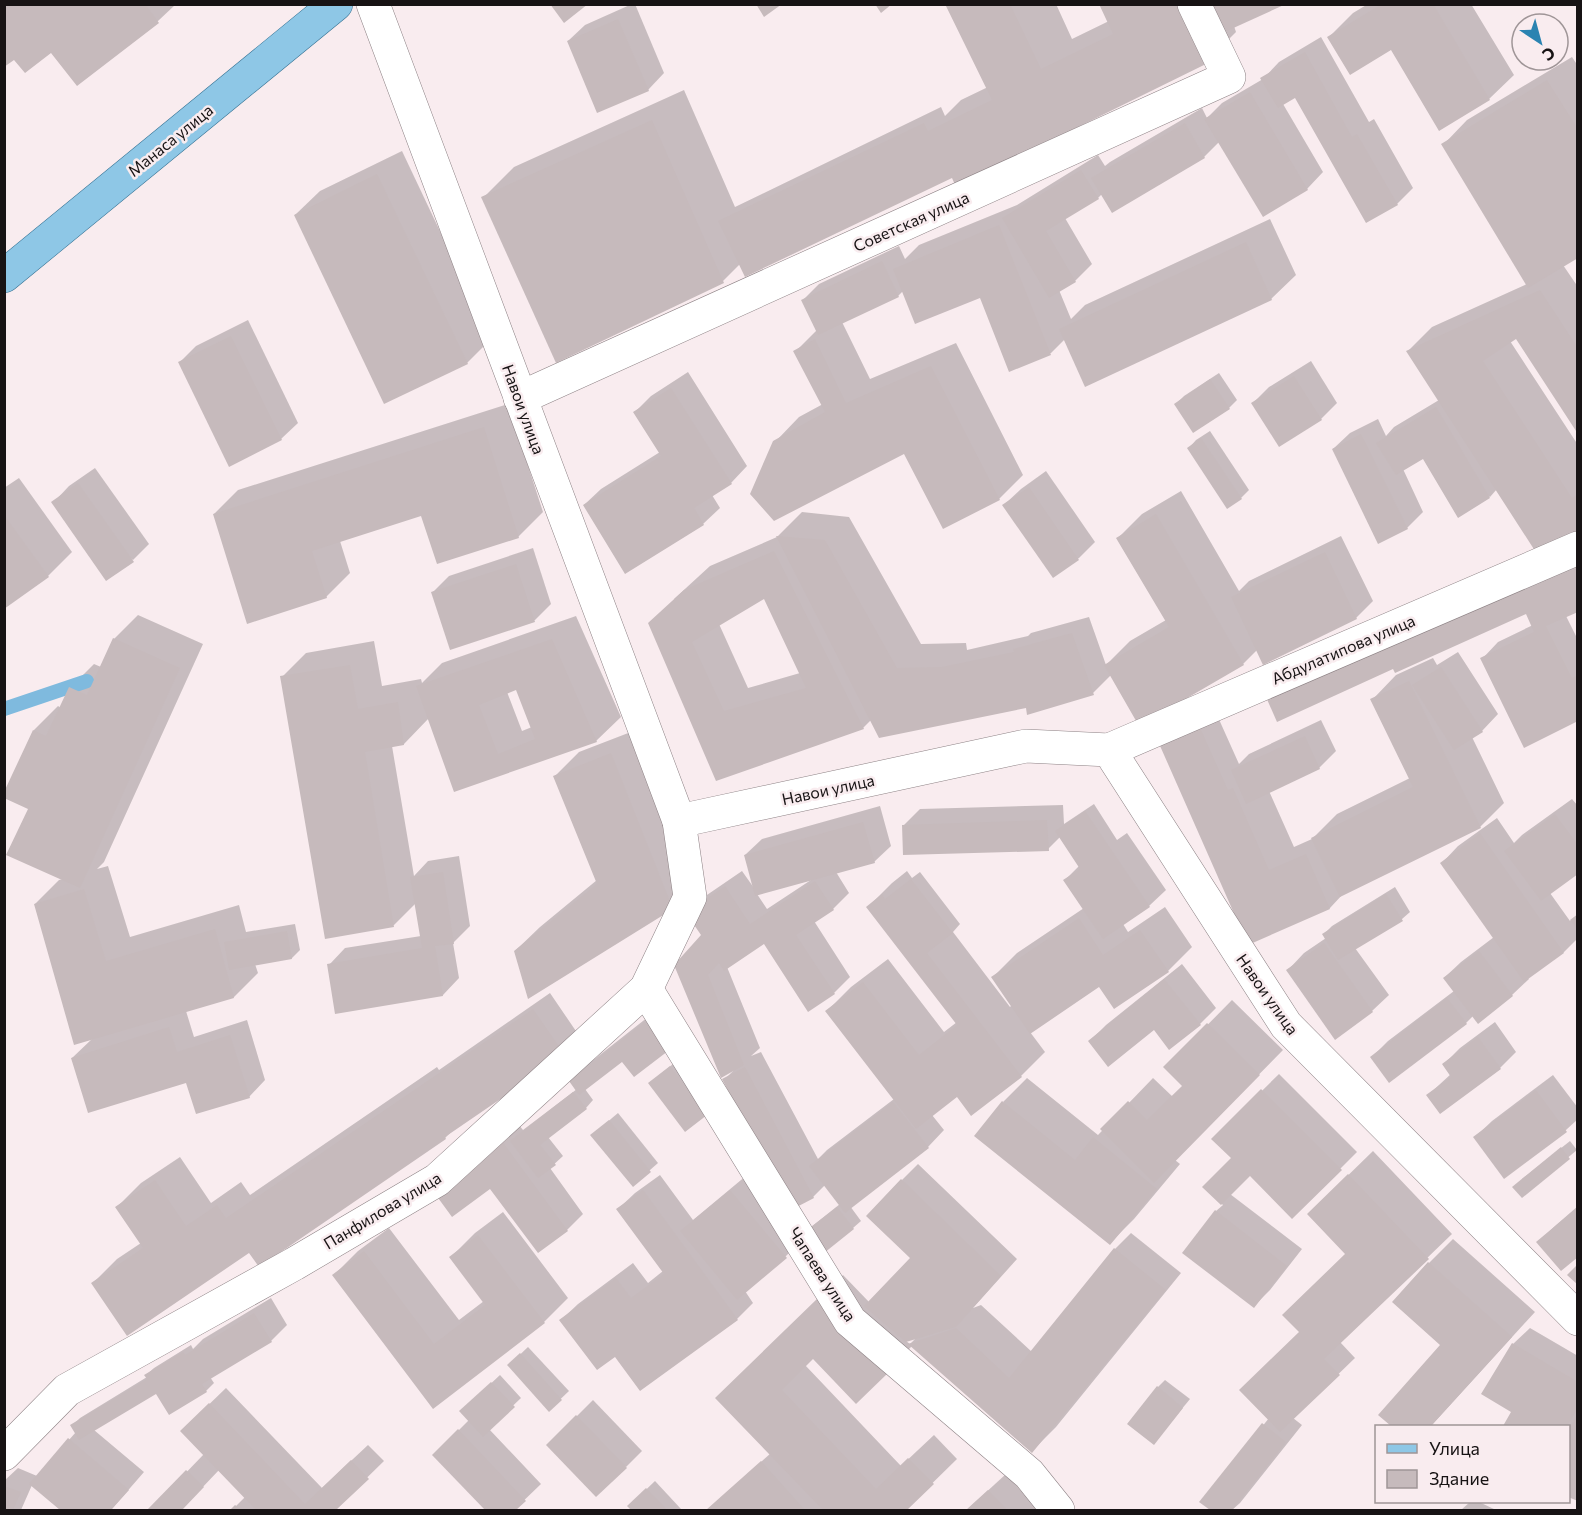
<svg xmlns="http://www.w3.org/2000/svg" width="1582" height="1515" viewBox="0 0 1582 1515" font-family="Commissioner,sans-serif">
	<style>
		.shadow { fill: #0003; fill-rule: evenodd }
		.lines { fill: none; stroke-linecap: round; stroke-linejoin: round }
		.stream { stroke: #7fbade; stroke-width: 14 }
		.building { fill: #c6babc; fill-rule: evenodd }
		.minor-casing { stroke: #8d8285; stroke-width: 34 }
		.major-casing { stroke: #337091; stroke-width: 34 }
		.minor { stroke: #fff; stroke-width: 33 }
		.major { stroke: #8ec7e6; stroke-width: 33 }
		.labels { text-anchor: middle; dominant-baseline: central; stroke-width: 5; stroke-linejoin: round; paint-order: stroke }
		.street-label { font-size: 16px; fill: #171314; stroke: #f9ecef }
	</style>
	<rect width="100%" height="100%" fill="#f9ecef"/>
	<g class="shadow">
		<polygon points="4,4 174,4 175,5 158,21 77,84 58,48 15,58"/>
		<polygon points="632,4 635,4 664,73 648,90 568,41 585,25"/>
		<polygon points="947,4 1056,4 1072,39 1109,21 1101,4 1282,4 1234,26 1236,32 1205,63 952,176 740,264 723,281 483,198 514,167 684,90 735,207 941,107 945,116 961,100 988,87"/>
		<polygon points="1368,4 1471,4 1514,75 1489,99 1392,48 1329,37 1353,13"/>
		<polygon points="1321,37 1369,122 1374,119 1413,188 1397,204 1296,96 1283,104 1323,172 1307,189 1219,142 1204,157 1102,194 1098,198 1065,218 1092,264 1075,281 1059,290 1071,319 1085,305 1270,219 1296,275 1271,299 1065,339 1051,353 1010,370 981,296 903,291 898,296 842,322 870,379 956,343 1023,475 999,499 905,452 775,442 799,417 823,404 795,352 817,330 803,300 819,284 899,246 905,259 919,245 1017,205 1098,155 1105,166 1110,162 1202,108 1207,118 1222,103 1263,79 1279,62"/>
		<polygon points="1572,57 1578,66 1578,256 1563,265 1578,287 1578,431 1516,337 1510,341 1578,445 1578,533 1497,489 1490,497 1423,457 1403,469 1423,512 1407,528 1333,449 1350,433 1378,419 1386,436 1394,427 1439,400 1408,351 1432,327 1527,284 1443,145 1467,120"/>
		<polygon points="402,151 491,339 467,363 295,215 320,191"/>
		<polygon points="248,320 298,423 281,439 180,362 196,346"/>
		<polygon points="1311,361 1337,403 1321,419 1253,403 1269,387"/>
		<polygon points="688,372 747,466 731,483 712,495 720,508 703,524 584,505 601,489 660,452 635,412 651,396"/>
		<polygon points="1219,373 1237,400 1229,408 1176,404 1184,396"/>
		<polygon points="508,404 543,512 518,537 422,514 340,541 350,573 326,597 214,514 238,490"/>
		<polygon points="1210,431 1249,490 1241,498 1189,448 1196,440"/>
		<polygon points="95,468 149,544 133,560 53,503 69,486"/>
		<polygon points="1046,471 1095,542 1079,558 1053,576 1004,505 1021,489"/>
		<polygon points="19,478 72,552 48,576 4,607 4,488"/>
		<path d="M1181,491l58,100 10,-10 92,-45 32,65 -17,17 -99,32 -14,14 -132,11 -18,18 -66,14 -156,13 -8,8 -147,51 -42,-180 36,-33 67,-29 25,-25 47,5 72,127 45,-1 1,7 61,-14 3,-3 58,-16 17,48 24,-24 36,-21 -48,-82 24,-24zM765,596l35,77 -52,15 -29,-64z"/>
		<polygon points="533,548 551,604 535,620 451,648 433,592 449,576"/>
		<polygon points="1578,551 1566,616 1578,640 1578,719 1482,659 1498,642 1533,625"/>
		<polygon points="138,615 203,644 104,862 97,869 108,866 130,937 239,905 246,932 295,924 300,950 292,958 255,964 258,973 234,997 186,1011 194,1037 247,1020 265,1080 249,1097 187,1081 72,1058 93,1038 35,904 59,880 63,879 30,808 34,730 58,706 61,708 70,688 94,664 101,667 114,639"/>
		<path d="M576,616l45,101 -25,24 -141,49 -26,-72 -25,26 -12,2 22,130 14,-15 31,-5 11,70 -17,17 6,35 -16,17 -114,-30 16,-17 76,-12 -5,-33 -22,22 -68,12 -44,-260 24,-24 68,-12 8,45 39,-7 1,4 20,-20zM517,688l15,39 -10,4 -15,-39z"/>
		<polygon points="1458,652 1498,714 1482,731 1472,737 1504,803 1480,827 1343,894 1330,908 1249,943 1158,739 1213,706 1239,764 1249,754 1321,720 1336,751 1319,768 1269,791 1294,847 1312,839 1337,814 1410,778 1372,700 1396,675 1433,658 1437,665"/>
		<polygon points="636,730 697,884 672,908 515,951 540,927 597,880 555,776 579,752"/>
		<polygon points="1572,799 1578,806 1578,872 1550,893 1570,921 1578,914 1578,938 1564,952 1528,978 1529,979 1512,995 1473,1016 1466,1023 1372,1057 1388,1041 1454,991 1444,978 1461,962 1494,937 1442,863 1458,846 1497,818 1514,843 1522,835"/>
		<path d="M1094,804l23,36 10,-7 39,57 -17,16 -26,18 5,8 37,-25 27,40 -24,24 -68,14 -70,47 15,20 -24,24 -64,19 -25,20 12,15 -16,17 -78,59 11,15 -8,7 -42,-1 29,-23 -15,-19 -12,12 -89,-117 10,-10 -13,5 -19,-140 2,-38 38,-26 12,17 -9,-33 17,-16 118,-33 11,40 -17,16 -38,10 13,21 -16,16 -19,12 36,56 -16,16 -70,-51 -37,25 33,81 -9,8 10,-4 57,107 9,-9 67,-51 -67,-88 24,-24 37,-28 56,73 13,-10 -89,-115 24,-24 15,-12 5,7 8,-6 40,52 -7,8 57,75 2,-2 -19,-28 24,-24 67,-45 -19,-28 14,-14 -19,-29 -12,12 -144,-24 16,-16 143,-4 1,19zM811,880l-44,29 -10,-15z"/>
		<polygon points="1395,887 1410,912 1402,919 1355,948 1389,995 1372,1011 1288,970 1304,953 1326,938 1324,934 1332,926"/>
		<polygon points="1182,964 1216,1008 1200,1024 1154,1028 1090,1041 1106,1025"/>
		<polygon points="550,993 580,1037 454,1129 445,1138 250,1250 93,1283 117,1259 141,1243 117,1207 141,1183 180,1157 211,1203 241,1182 250,1195 437,1067 439,1070"/>
		<polygon points="1232,1000 1283,1050 1175,1160 1180,1164 1134,1219 1110,1243 1003,1102 1027,1078 1098,1135 1153,1078 1173,1097 1184,1086 1166,1067"/>
		<polygon points="662,1006 683,1033 622,1060 585,1089 593,1100 586,1108 548,1137 563,1156 550,1168 583,1214 567,1230 538,1251 491,1187 435,1191 519,1125 523,1130 577,1089 571,1081 587,1065"/>
		<polygon points="1495,1022 1516,1052 1500,1068 1428,1095 1451,1074 1444,1064 1460,1048"/>
		<polygon points="679,1059 714,1106 650,1083"/>
		<polygon points="1279,1074 1357,1152 1292,1217 1250,1174 1230,1194 1302,1249 1270,1290 1254,1306 1216,1211 1223,1205 1204,1187 1233,1158 1213,1139"/>
		<polygon points="1553,1075 1578,1108 1578,1119 1566,1130 1505,1177 1475,1137 1492,1121"/>
		<polygon points="618,1113 658,1163 633,1185 592,1135"/>
		<polygon points="1570,1141 1577,1150 1522,1196 1522,1179"/>
		<polygon points="1373,1151 1452,1234 1340,1342 1355,1358 1293,1418 1302,1425 1240,1503 1232,1510 1213,1510 1202,1502 1269,1418 1301,1332 1347,1254 1333,1190"/>
		<path d="M918,1164l99,95 -44,49 8,-3 51,47 83,-103 16,-16 50,40 -125,154 -24,24 -120,-105 -56,56 -43,-45 -8,8 96,101 33,-31 23,24 -52,51h-198l64,-57 -30,-79 102,-99 26,27 43,-44 -10,-78zM916,1338l-6,6 -4,-3z"/>
		<polygon points="660,1175 693,1220 747,1175 802,1240 786,1256 745,1291 753,1303 737,1319 615,1355 561,1320 578,1304 633,1263 648,1283 663,1271 618,1209 635,1193"/>
		<polygon points="1578,1206 1578,1255 1538,1242 1555,1226"/>
		<polygon points="503,1212 568,1298 544,1322 433,1406 334,1275 358,1251 389,1228 459,1320 484,1301 451,1257 475,1233"/>
		<polygon points="1453,1239 1535,1312 1431,1426 1393,1426 1380,1415 1442,1345 1429,1263"/>
		<polygon points="271,1298 287,1325 271,1341 210,1377 214,1383 206,1391 156,1392 94,1430 144,1472 111,1510 63,1510 32,1485 21,1510 4,1510 4,1481 18,1468 37,1476 76,1432 72,1426 80,1418 147,1377 146,1375 154,1368 191,1345 193,1349 203,1339"/>
		<polygon points="1530,1328 1578,1356 1578,1500 1568,1495 1568,1426 1504,1426 1513,1412 1513,1344"/>
		<polygon points="528,1347 569,1391 549,1410 509,1365"/>
		<polygon points="500,1375 521,1398 489,1429 541,1484 514,1510 487,1510 434,1455 469,1420 469,1404"/>
		<polygon points="1165,1380 1190,1399 1154,1443 1158,1387"/>
		<polygon points="226,1388 322,1488 368,1445 384,1461 334,1510 232,1510 245,1497 219,1470 181,1510 150,1510 204,1454 198,1415"/>
		<polygon points="593,1400 642,1451 626,1467 548,1445"/>
		<polygon points="1006,1474 1038,1510 967,1510 971,1506"/>
		<polygon points="655,1481 681,1509 680,1510 633,1510 629,1506"/>
		<polygon points="1470,1502 1479,1502 1496,1510 1461,1510"/>
	</g>
	<g class="lines">
		<polyline class="stream" points="4,709 87,681"/>
	</g>
	<g class="building">
		<polygon points="4,4 145,4 159,23 77,86 51,53 25,73 14,60 4,67"/>
		<polygon points="550,4 588,4 564,23"/>
		<polygon points="756,4 782,4 764,17"/>
		<polygon points="875,4 892,4 881,13"/>
		<polygon points="945,4 1010,4 1041,69 1113,34 1099,4 1177,4 1206,64 956,187 952,178 745,277 718,221 924,123 928,131 992,100"/>
		<polygon points="1204,4 1286,4 1218,35"/>
		<polygon points="1382,4 1433,4 1490,100 1439,131 1391,50 1350,75 1327,37"/>
		<polygon points="618,19 649,91 597,113 567,41"/>
		<polygon points="1305,52 1352,137 1357,134 1398,205 1366,223 1295,98 1278,108 1260,78"/>
		<polygon points="1547,80 1578,129 1578,258 1528,288 1441,144"/>
		<polygon points="1250,92 1308,190 1263,217 1204,119"/>
		<polygon points="652,120 724,283 556,363 481,197"/>
		<polygon points="1185,123 1205,158 1112,213 1091,178"/>
		<polygon points="1081,170 1099,199 1046,231 1076,282 1049,298 1002,218"/>
		<polygon points="377,174 468,364 384,404 294,215"/>
		<polygon points="999,225 1051,355 1009,372 980,298 915,324 893,269"/>
		<polygon points="1246,242 1272,300 1085,387 1059,329"/>
		<polygon points="882,261 899,297 818,335 801,300"/>
		<polygon points="1540,290 1578,348 1578,434 1516,339 1483,361 1572,498 1578,494 1578,534 1537,554 1406,351"/>
		<polygon points="231,336 282,440 229,467 178,362"/>
		<polygon points="815,339 846,403 931,366 1000,500 943,529 904,454 774,521 750,494 773,441 825,412 793,351"/>
		<polygon points="1294,376 1322,420 1279,447 1251,403"/>
		<polygon points="1210,379 1230,409 1193,433 1174,404"/>
		<polygon points="671,388 732,484 694,508 704,525 625,574 583,505 661,456 633,412"/>
		<polygon points="1436,407 1490,498 1458,518 1423,459 1396,475 1376,443"/>
		<polygon points="484,427 519,538 437,564 421,516 312,551 327,598 247,624 213,514"/>
		<polygon points="1361,434 1408,529 1378,544 1332,449"/>
		<polygon points="1201,438 1242,499 1227,509 1187,448"/>
		<polygon points="78,483 134,562 106,581 51,502"/>
		<polygon points="1029,487 1079,560 1053,578 1002,505"/>
		<polygon points="1156,514 1244,665 1139,726 1104,665 1169,627 1116,538"/>
		<polygon points="4,515 49,577 4,609"/>
		<polygon points="776,536 825,540 897,668 942,667 1014,652 1013,649 1072,633 1094,695 1027,715 1026,708 879,738"/>
		<path d="M774,551l90,178 -148,52 -68,-158 36,-33zM764,599l42,89 -82,23 -32,-69z"/>
		<polygon points="1325,552 1357,619 1263,665 1231,597"/>
		<polygon points="1578,559 1578,612 1546,626 1572,678 1578,675 1578,721 1524,748 1480,658 1534,632 1526,614 1395,673 1393,669 1277,722 1266,697"/>
		<polygon points="516,564 535,622 450,650 431,592"/>
		<polygon points="113,638 180,668 80,888 6,855 28,809 4,798 4,792 33,730 46,736 69,687 87,695"/>
		<path d="M552,639l45,103 -143,50 -38,-106zM516,690l19,49 -37,15 -19,-49z"/>
		<polygon points="350,665 358,709 398,702 404,745 365,752 394,927 325,939 280,676"/>
		<polygon points="1441,667 1483,732 1454,750 1412,685"/>
		<polygon points="1409,681 1481,828 1340,897 1311,838 1413,787 1370,699"/>
		<polygon points="1197,721 1228,790 1233,788 1269,870 1306,854 1330,909 1248,945 1157,739"/>
		<polygon points="1305,736 1320,769 1246,804 1231,770"/>
		<polygon points="611,753 673,909 528,999 514,951 597,884 553,776"/>
		<polygon points="1085,811 1150,907 1103,939 1063,880 1080,869 1055,831"/>
		<polygon points="1555,814 1578,845 1578,874 1541,901 1504,851"/>
		<polygon points="1047,820 1049,851 903,855 902,825"/>
		<polygon points="863,822 875,863 755,896 744,855"/>
		<polygon points="1480,833 1564,953 1524,982 1440,863"/>
		<polygon points="443,872 454,944 435,946 443,996 335,1014 327,964 422,948 410,877"/>
		<polygon points="911,879 953,933 927,953 1022,1077 971,1116 957,1097 916,1129 825,1011 863,982 919,1055 957,1025 866,907 882,894 885,899"/>
		<polygon points="815,881 834,910 796,935 835,994 808,1012 764,944 724,971 719,963 708,975 744,1065 721,1078 674,965 701,935 686,913 725,886 750,924"/>
		<polygon points="84,889 106,961 215,929 234,998 74,1045 34,904"/>
		<polygon points="1386,894 1403,921 1338,960 1322,934"/>
		<polygon points="1578,914 1578,930 1570,920"/>
		<polygon points="1079,918 1103,955 1140,930 1169,972 1114,1009 1099,987 1030,1034 991,977"/>
		<polygon points="287,931 292,959 229,970 224,942"/>
		<polygon points="1324,943 1373,1012 1335,1040 1286,970"/>
		<polygon points="1479,951 1513,996 1478,1024 1443,978"/>
		<polygon points="1164,979 1201,1025 1169,1050 1154,1030 1108,1067 1088,1041"/>
		<polygon points="1447,998 1467,1024 1389,1083 1370,1057"/>
		<polygon points="533,1009 565,1055 445,1137 446,1139 259,1267 249,1253 127,1336 91,1283 143,1248 115,1207 155,1180 186,1226 217,1205 226,1218"/>
		<polygon points="645,1022 668,1051 634,1077 622,1062 579,1095 569,1081"/>
		<polygon points="1207,1023 1260,1075 1154,1183 1100,1129 1128,1101 1147,1120 1182,1086 1163,1067"/>
		<polygon points="169,1027 177,1052 230,1035 250,1098 196,1114 186,1083 88,1113 71,1058"/>
		<polygon points="1478,1037 1501,1069 1440,1114 1426,1095 1451,1077 1442,1064"/>
		<polygon points="670,1066 707,1115 685,1132 648,1083"/>
		<polygon points="745,1067 814,1198 791,1210 722,1079"/>
		<polygon points="1261,1089 1342,1170 1292,1219 1250,1176 1221,1205 1202,1187 1231,1158 1211,1139"/>
		<polygon points="1536,1090 1567,1132 1504,1179 1473,1137"/>
		<polygon points="573,1092 587,1109 540,1145 556,1165 538,1178 510,1141"/>
		<polygon points="1002,1101 1075,1160 1093,1137 1157,1189 1110,1245 974,1136"/>
		<polygon points="893,1102 929,1148 845,1213 809,1166"/>
		<polygon points="609,1120 651,1172 633,1187 590,1135"/>
		<polygon points="502,1141 568,1231 538,1253 490,1189 452,1217 433,1191"/>
		<polygon points="1561,1147 1570,1159 1522,1198 1512,1187"/>
		<polygon points="1348,1174 1429,1259 1324,1359 1340,1375 1280,1432 1239,1390 1299,1332 1282,1315 1345,1254 1307,1214"/>
		<polygon points="901,1179 1001,1276 956,1327 906,1342 864,1306 910,1258 866,1216"/>
		<polygon points="643,1190 738,1320 640,1391 615,1357 597,1370 559,1320 616,1278 631,1298 664,1274 616,1209"/>
		<polygon points="730,1190 787,1258 737,1300 680,1231"/>
		<polygon points="837,1207 854,1229 819,1257 802,1234"/>
		<polygon points="1578,1207 1578,1257 1561,1271 1536,1242"/>
		<polygon points="1215,1210 1287,1266 1254,1308 1182,1253"/>
		<polygon points="478,1235 545,1323 433,1409 332,1275 364,1251 434,1344 485,1305 449,1257"/>
		<polygon points="1114,1248 1166,1290 1032,1453 908,1344 956,1328 1009,1378"/>
		<polygon points="1428,1262 1512,1337 1431,1426 1391,1426 1378,1415 1440,1345 1392,1302"/>
		<polygon points="1578,1264 1578,1285 1567,1275"/>
		<polygon points="818,1298 889,1372 856,1404 813,1359 782,1390 876,1489 908,1458 934,1484 907,1510 823,1510 715,1398"/>
		<polygon points="254,1313 272,1342 202,1384 207,1392 169,1415 156,1394 79,1440 70,1425 147,1379 144,1375 183,1352 185,1355"/>
		<polygon points="1512,1343 1578,1382 1578,1408 1567,1426 1503,1426 1511,1412 1481,1394"/>
		<polygon points="520,1353 562,1400 549,1412 507,1365"/>
		<polygon points="491,1382 515,1407 483,1437 459,1411"/>
		<polygon points="1157,1386 1183,1408 1154,1445 1127,1424"/>
		<polygon points="209,1403 305,1504 351,1460 369,1479 336,1510 256,1510 180,1431"/>
		<polygon points="1578,1414 1578,1501 1568,1497 1568,1431"/>
		<polygon points="576,1415 627,1468 596,1497 546,1445"/>
		<polygon points="1262,1423 1286,1442 1232,1510 1210,1510 1199,1502"/>
		<polygon points="458,1429 526,1501 516,1510 485,1510 432,1455"/>
		<polygon points="68,1438 129,1490 111,1510 60,1510 29,1484"/>
		<polygon points="761,1461 805,1510 706,1510"/>
		<polygon points="186,1470 204,1487 182,1510 147,1510"/>
		<polygon points="4,1486 21,1492 13,1510 4,1510"/>
		<polygon points="646,1488 667,1510 631,1510 627,1506"/>
		<polygon points="988,1490 1007,1510 966,1510"/>
		<polygon points="235,1505 242,1510 230,1510"/>
	</g>
	<g class="lines">
		<g class="minor-casing">
			<g id="minor">
				<polyline points="373,4 679,821 1026,746 1109,750 1286,1025 1578,1319"/>
				<polyline points="520,398 1229,77 1194,4"/>
				<polyline points="1109,750 1578,548"/>
				<polyline points="646,989 850,1321 1029,1474 1058,1510"/>
				<polyline points="4,1454 67,1390 294,1264 437,1180 646,989 690,897 679,821"/>
			</g>
		</g>
		<g class="major-casing">
			<polyline id="major" points="4,276 336,4"/>
		</g>
		<use href="#minor" class="minor"/>
		<use href="#major" class="major"/>
	</g>
	<g class="labels">
		<g class="street-label">
			<text transform="translate(170 140) rotate(-39)">Манаса улица</text>
			<text transform="translate(911 221) rotate(-24)">Советская улица</text>
			<text transform="translate(524 409) rotate(70)">Навои улица</text>
			<text transform="translate(1343 649) rotate(-23)">Абдулатипова улица</text>
			<text transform="translate(828 789) rotate(-12)">Навои улица</text>
			<text transform="translate(1268 994) rotate(55)">Навои улица</text>
			<text transform="translate(382 1210) rotate(-31)">Панфилова улица</text>
			<text transform="translate(823 1274) rotate(57)">Чапаева улица</text>
		</g>
	</g>
	<rect width="1582" height="1515" fill="none" stroke="#171314" stroke-width="12"/>
	<rect x="1375" y="1425" width="195" height="78" fill="#f9ecef" stroke="#9f9597" stroke-width="1.5"/>
	<rect x="1387" y="1444" width="30" height="9" fill="#8ec7e6" stroke="#9f9597" stroke-width="1.5"/>
	<text x="1429" y="1455" font-size="18" fill="#171314">Улица</text>
	<rect x="1387" y="1470" width="30" height="18" fill="#c6babc" stroke="#9f9597" stroke-width="1.5"/>
	<text x="1429" y="1485" font-size="18" fill="#171314">Здание</text>
	<g transform="translate(1540 42) rotate(144)"><circle r="28" fill="#f9ecef" stroke="#9f9597" stroke-width="1.5"/>
	<path d="M0-4.5L10 22L0 15L-10 22Z" fill="#2a83b1"/>
	<text y="-9" font-size="16" font-weight="bold" text-anchor="middle" fill="#171314">С</text>
	</g>
</svg>
